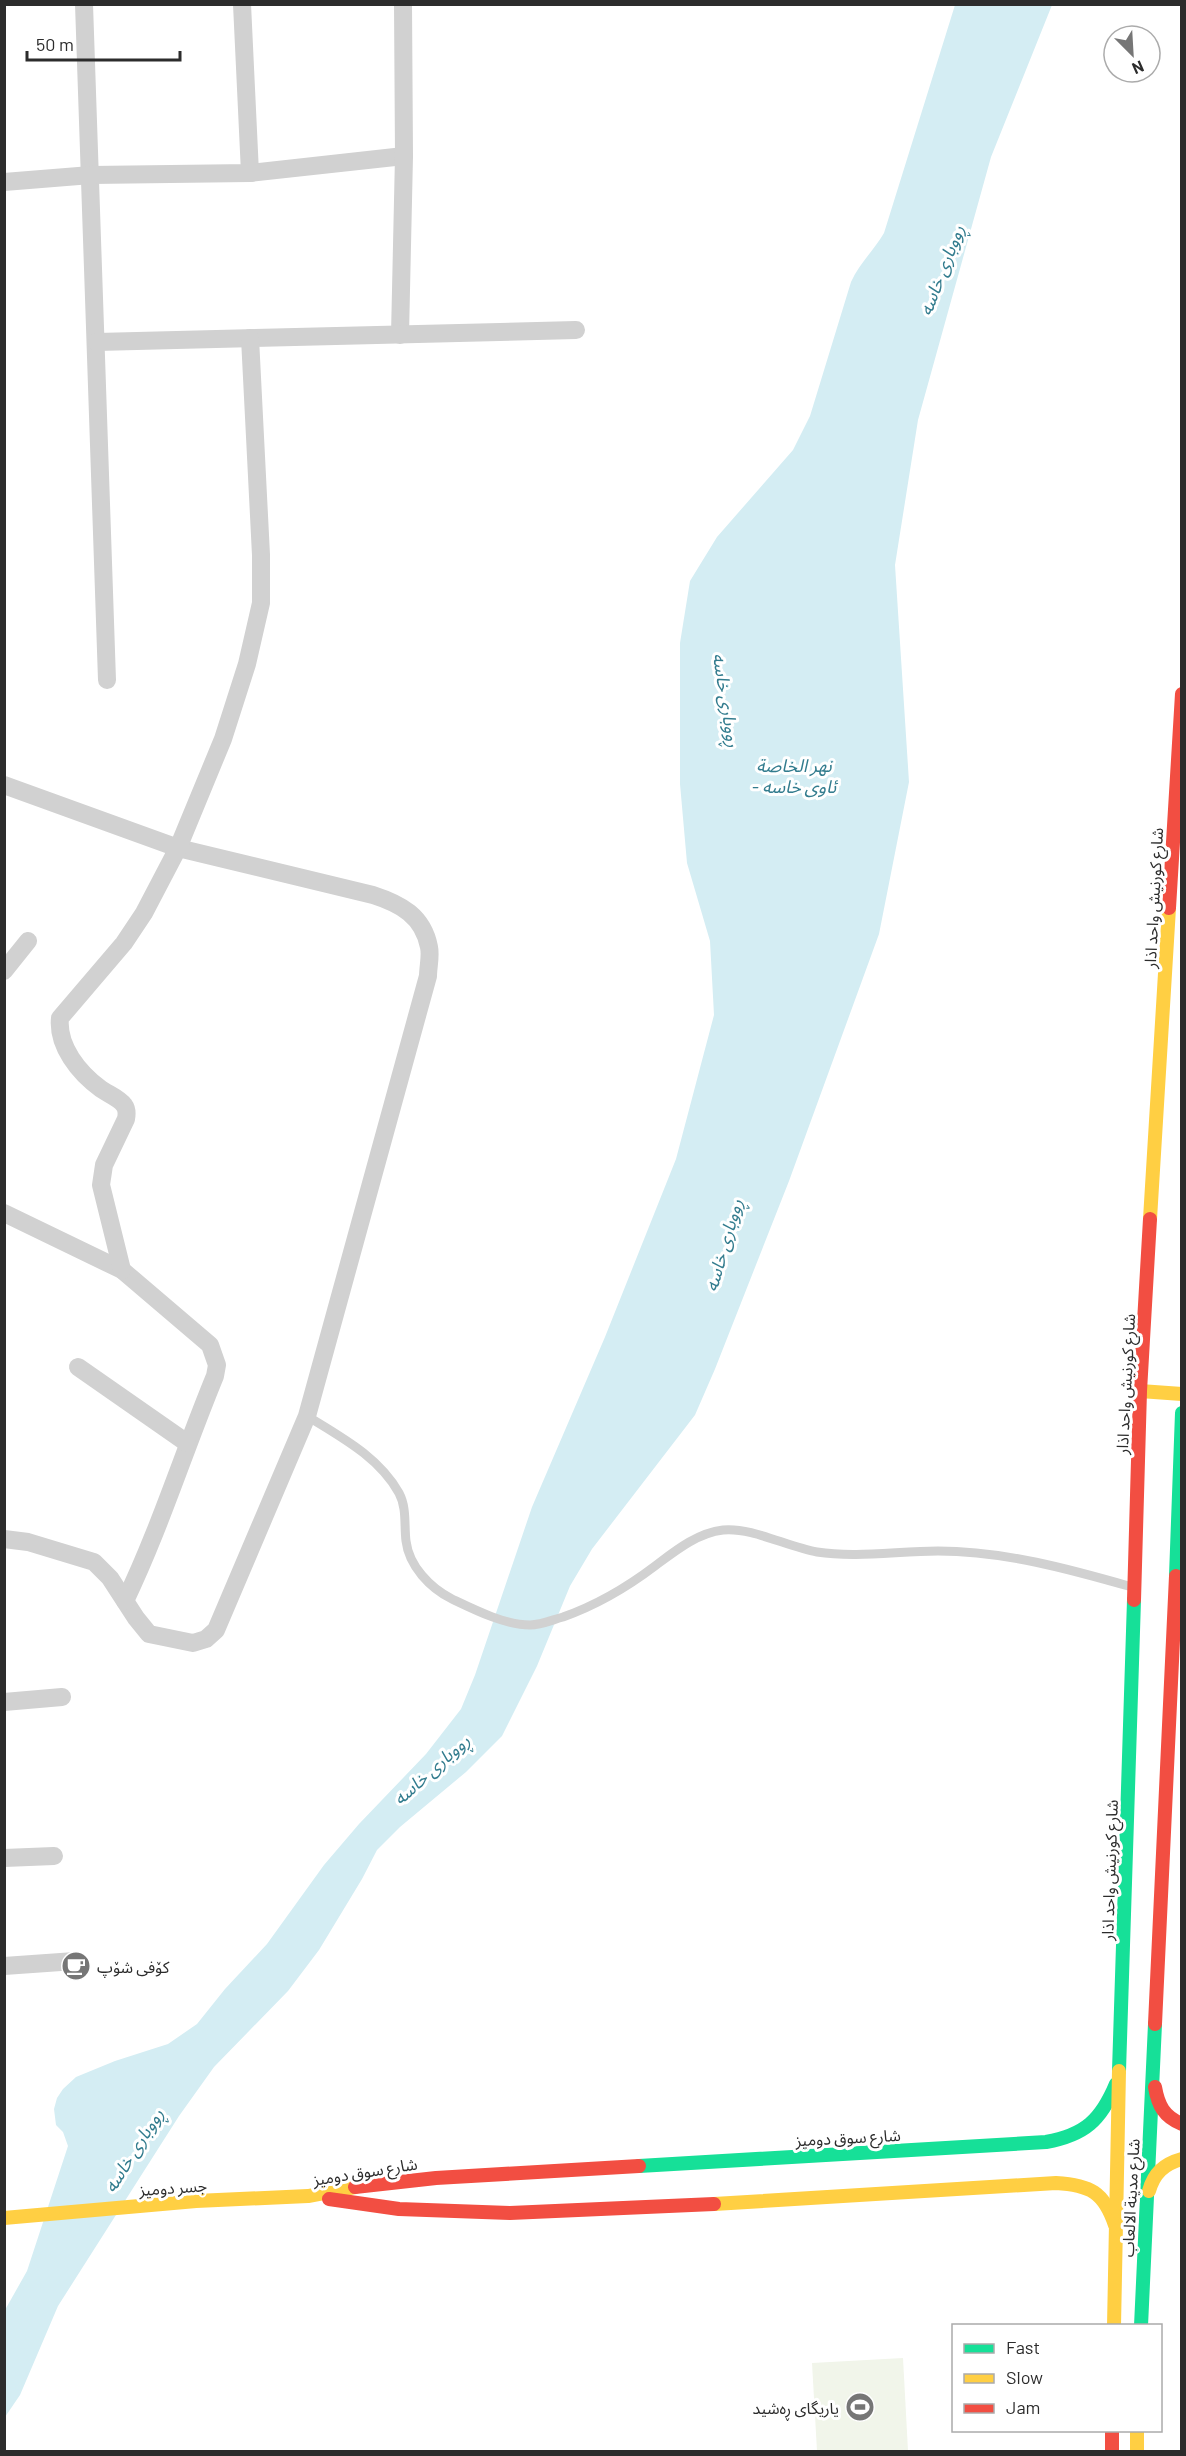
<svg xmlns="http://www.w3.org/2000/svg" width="1186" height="2456" viewBox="0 0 1186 2456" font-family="Barlow,'Noto Sans Arabic',sans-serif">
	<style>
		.green { fill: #f1f5ea }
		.water { fill: #d4edf3 }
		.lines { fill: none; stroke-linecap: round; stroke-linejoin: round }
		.lane { stroke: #d1d1d1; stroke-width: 9 }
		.street { stroke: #d1d1d1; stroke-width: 18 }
		.fast { stroke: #16e098; stroke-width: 14 }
		.slow { stroke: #ffcf43; stroke-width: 14 }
		.jam { stroke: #f24e42; stroke-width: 14 }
		.labels { text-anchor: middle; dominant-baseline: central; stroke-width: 6; stroke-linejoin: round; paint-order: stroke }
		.street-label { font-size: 16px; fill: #2c2c2c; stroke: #fff }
		.poi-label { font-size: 16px; fill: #2c2c2c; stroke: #fff; text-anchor: start }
		.water-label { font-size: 18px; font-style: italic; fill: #327c8e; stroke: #fff }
	</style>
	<rect width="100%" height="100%" fill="#fff"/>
	<polygon class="green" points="903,2358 908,2451 817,2451 812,2363"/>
	<path class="water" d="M955,5h97l-61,152 -73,263 -23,145 14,217 -30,152 -90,247 -74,188 -20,46 -103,134 -22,37 -33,80 -35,70 -36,36 -66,55 -23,23 -15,29 -43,71 -31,41 -74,76 -35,49 -121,190 -38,89 -15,22v-107l22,-39 41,-125 -5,-14 -7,-7 -2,-16 3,-11 6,-9 13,-12 39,-16 53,-17 29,-20 28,-35 42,-45 57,-79 35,-41 67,-70 35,-45 14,-34 57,-168 73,-170 71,-178 38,-144 -4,-74 -23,-78 -7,-79v-141l10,-62 27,-44 76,-87 17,-34 41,-134c8,-18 23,-32 33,-49z"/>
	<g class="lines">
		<path class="lane" d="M307,1416c34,21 72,41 92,77 8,15 5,32 7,48 3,25 24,47 46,58 23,11 53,26 78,26 11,0 22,-5 33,-8 34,-12 63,-29 92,-51 20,-15 42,-33 68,-36 28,-3 65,17 94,22 39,6 81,-1 121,-1 66,0 131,18 194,36"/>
		<g class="street">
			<polyline points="84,4 107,680"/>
			<polyline points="242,4 250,173"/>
			<polyline points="4,182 91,175 250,173 404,156"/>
			<polyline points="400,335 404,156 403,4"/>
			<polyline points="97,342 576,330"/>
			<path d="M4,785l174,63 195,47c28,9 50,21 56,52 2,9 -1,20 -1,29l-121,440 -91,214 -10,9 -13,4 -44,-9 -13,-16 -26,-40 -16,-16 -66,-20 -24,-3"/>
			<polyline points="4,971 28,941"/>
			<path d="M4,1213l118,57 88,75 7,20 -2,11c-31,75 -55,152 -90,225"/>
			<path d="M122,1270l-21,-85 3,-20 22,-46c1,-5 1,-10 -2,-14 -5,-7 -16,-11 -23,-16 -22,-16 -44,-43 -41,-71l64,-75 20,-30 34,-65 45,-109 24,-75 14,-61v-48l-11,-217"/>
			<polyline points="78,1367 187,1443"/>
			<polyline points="4,1702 62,1697"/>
			<polyline points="4,1858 54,1856"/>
			<polyline points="4,1966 75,1961"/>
		</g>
		<g class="fast">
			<polyline points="1176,1576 1182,1413"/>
			<polyline points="1119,2071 1134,1600"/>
			<path d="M639,2166l407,-24c39,-7 55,-22 70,-58"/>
			<polyline points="1141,2326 1155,2024"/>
		</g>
		<g class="slow">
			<polyline points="1150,1219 1169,908"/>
			<polyline points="1140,1391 1182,1394"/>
			<path d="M1149,2191c5,-18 15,-27 33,-32"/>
			<path d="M714,2204l342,-21c34,2 48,9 59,42"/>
			<polyline points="4,2218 196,2201 308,2196 355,2187"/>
			<polyline points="1114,2326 1119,2071"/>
			<polyline points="1137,2430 1137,2452"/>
		</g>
		<g class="jam">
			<polyline points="1169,908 1182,694"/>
			<polyline points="1134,1600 1140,1391 1150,1219"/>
			<polyline points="1155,2024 1176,1576"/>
			<path d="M1155,2087c3,18 9,30 27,37"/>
			<polyline points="355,2187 436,2178 639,2166"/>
			<polyline points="329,2199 399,2209 510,2213 714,2204"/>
			<polyline points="1112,2430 1112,2452"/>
		</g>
	</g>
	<defs>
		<g id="cafe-disc" transform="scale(1.5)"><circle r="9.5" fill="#767676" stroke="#fff"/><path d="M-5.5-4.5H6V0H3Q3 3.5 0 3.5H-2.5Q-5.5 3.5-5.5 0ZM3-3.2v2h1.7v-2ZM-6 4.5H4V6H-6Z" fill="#fff"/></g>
		<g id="stadium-disc" transform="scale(1.5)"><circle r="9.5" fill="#767676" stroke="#fff"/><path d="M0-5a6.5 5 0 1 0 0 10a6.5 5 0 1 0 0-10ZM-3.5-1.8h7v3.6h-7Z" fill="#fff"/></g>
	</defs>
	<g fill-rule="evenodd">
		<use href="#cafe-disc" x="76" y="1966"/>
		<use href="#stadium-disc" x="860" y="2407"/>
	</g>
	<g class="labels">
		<g class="street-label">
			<text transform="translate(1153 898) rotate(-87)">شارع كورنيش واحد اذار</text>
			<text transform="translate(1125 1384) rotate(-87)">شارع كورنيش واحد اذار</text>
			<text transform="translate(1109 1870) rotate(-88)">شارع كورنيش واحد اذار</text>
			<text transform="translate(848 2137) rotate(-3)">شارع سوق دوميز</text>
			<text transform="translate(365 2171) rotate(-9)">شارع سوق دوميز</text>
			<text transform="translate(173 2187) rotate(-4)">جسر دوميز</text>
			<text transform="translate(1130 2198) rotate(-87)">شارع مدينة الالعاب</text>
		</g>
		<g class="poi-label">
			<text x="97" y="1966">کۆفی شۆپ</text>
			<text x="839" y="2407" text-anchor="end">یاریگای ڕەشید</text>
		</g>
		<g class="water-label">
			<text transform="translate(941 270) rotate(-69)">ڕووباری خاسە</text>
			<text transform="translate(727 700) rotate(81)">ڕووباری خاسە</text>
			<text x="794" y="765">نهر الخاصة<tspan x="794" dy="21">- ئاوی خاسە</tspan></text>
			<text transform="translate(723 1245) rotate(-74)">ڕووباری خاسە</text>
			<text transform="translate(431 1769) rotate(-42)">ڕووباری خاسە</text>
			<text transform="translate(133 2150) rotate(-58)">ڕووباری خاسە</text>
		</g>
	</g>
	<rect width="1186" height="2456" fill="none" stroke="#2c2c2c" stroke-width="12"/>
	<rect x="952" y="2324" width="210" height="108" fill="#ffffff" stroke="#ababab" stroke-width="1.5"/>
	<rect x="964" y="2344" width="30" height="9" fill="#16e098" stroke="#ababab" stroke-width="1.5"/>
	<text x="1006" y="2354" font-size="18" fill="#2c2c2c">Fast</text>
	<rect x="964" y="2374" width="30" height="9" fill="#ffcf43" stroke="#ababab" stroke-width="1.5"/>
	<text x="1006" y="2384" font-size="18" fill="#2c2c2c">Slow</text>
	<rect x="964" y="2404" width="30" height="9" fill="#f24e42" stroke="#ababab" stroke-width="1.5"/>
	<text x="1006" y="2414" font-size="18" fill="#2c2c2c">Jam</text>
	<g transform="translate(1132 54) rotate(156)"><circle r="28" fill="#ffffff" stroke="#ababab" stroke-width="1.5"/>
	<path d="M0-4.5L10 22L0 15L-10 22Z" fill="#767676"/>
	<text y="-9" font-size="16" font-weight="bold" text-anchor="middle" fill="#2c2c2c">N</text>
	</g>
	<path d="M27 51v9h153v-9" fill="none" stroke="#2c2c2c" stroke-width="3"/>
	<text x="36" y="51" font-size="18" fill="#2c2c2c" stroke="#ffffff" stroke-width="4.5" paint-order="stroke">50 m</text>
</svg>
